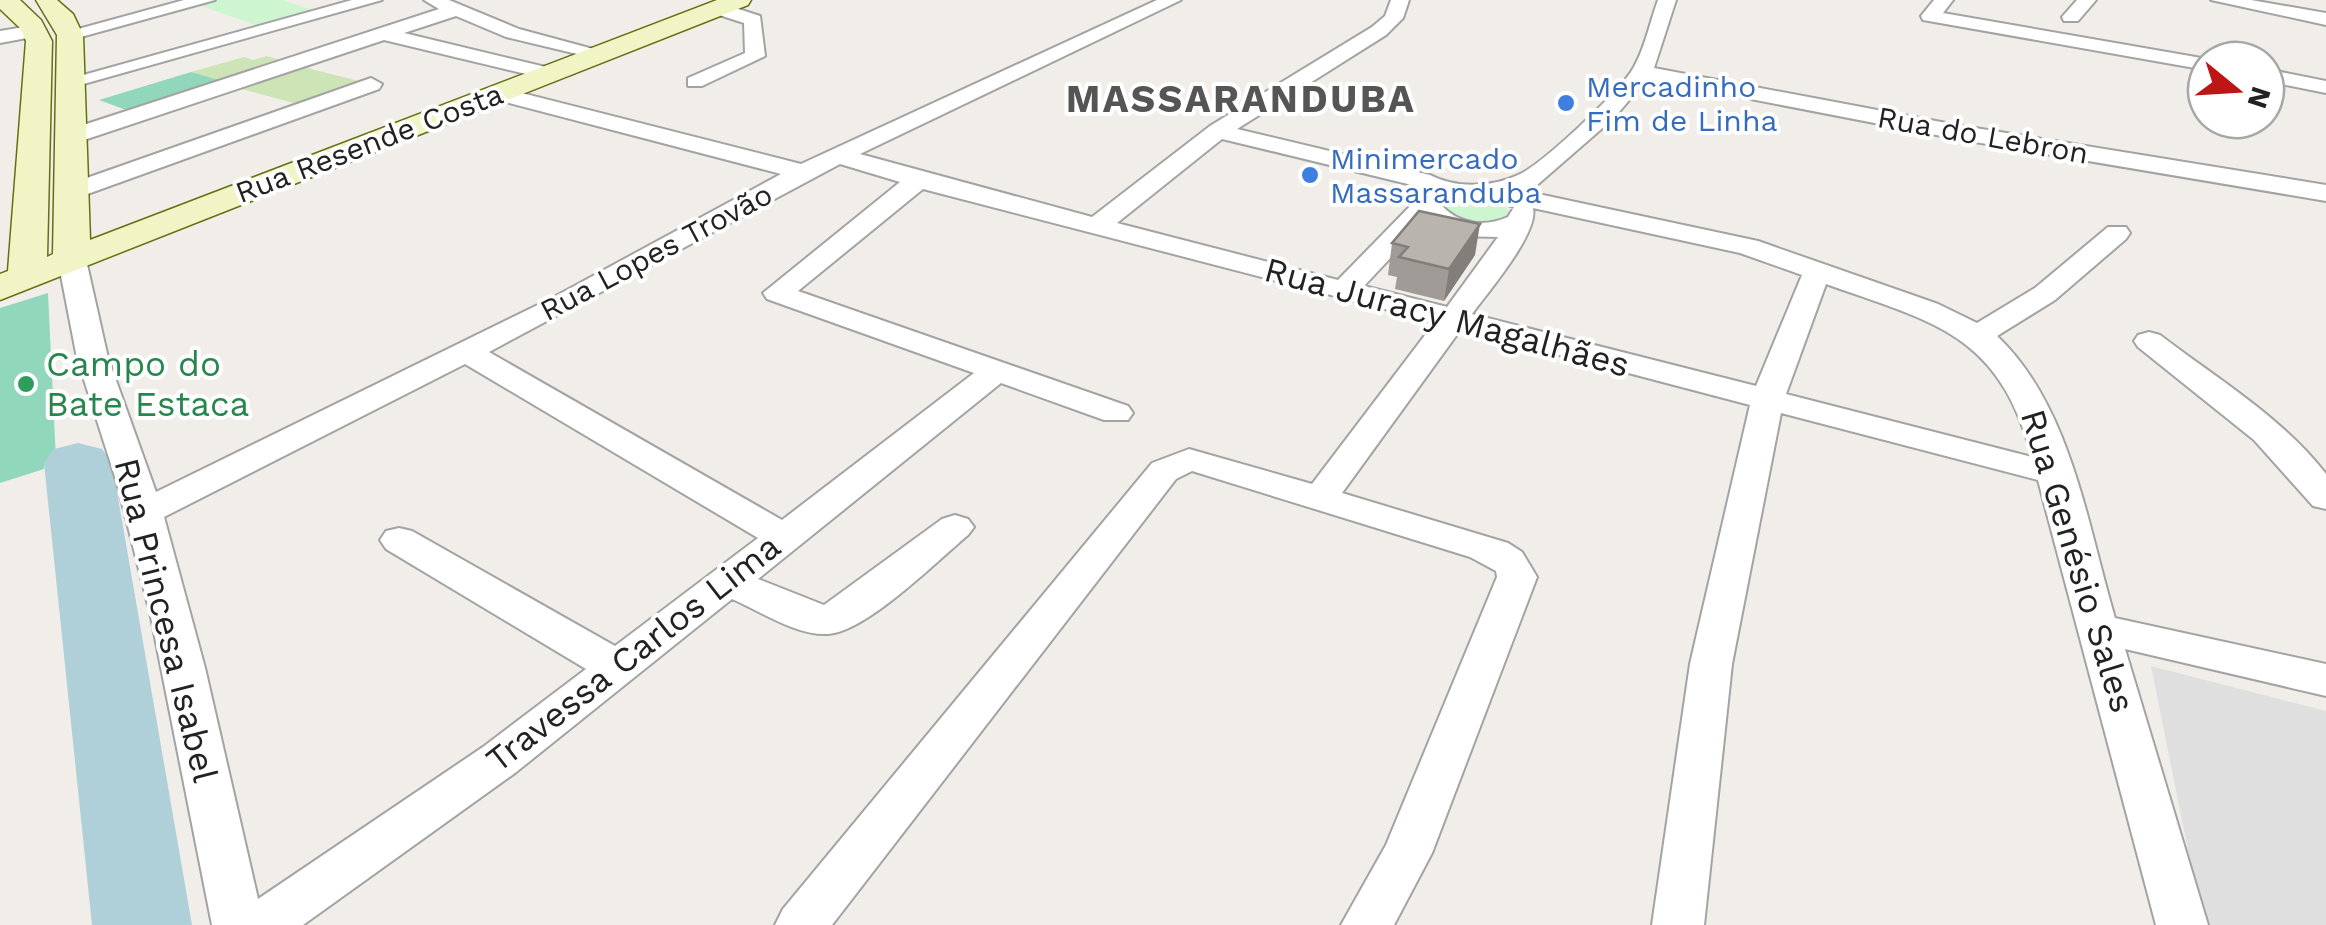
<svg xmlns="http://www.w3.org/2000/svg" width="2326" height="925" viewBox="0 0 2326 925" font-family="'Work Sans',sans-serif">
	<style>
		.residential { fill: #e0dfdf }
		.grass { fill: #cde5b6 }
		.park { fill: #cdf5d0 }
		.pitch { fill: #91d7bc }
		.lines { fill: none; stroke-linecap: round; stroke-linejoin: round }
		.river { fill: #afd0d9; fill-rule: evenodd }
		.street-casing { stroke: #a3a3a3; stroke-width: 4 }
		.secondary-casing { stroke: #667011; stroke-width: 3 }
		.street { fill: #fff; fill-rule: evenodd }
		.secondary { fill: #f1f4c5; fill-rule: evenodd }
		.wall { fill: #a09b96 }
		.shaded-wall { fill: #827e7a }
		.building { fill: #bab4af; stroke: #827e7a; stroke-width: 2.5 }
		.shop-dot { fill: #3f7fe0; stroke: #fff; stroke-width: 4 }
		.leisure-dot { fill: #2e9e5b; stroke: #fff; stroke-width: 4 }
		.labels { text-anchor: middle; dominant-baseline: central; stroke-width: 8; stroke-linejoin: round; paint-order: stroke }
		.far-shop-label { font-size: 30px; fill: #366cbe; stroke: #fff; text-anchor: start }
		.far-street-label { font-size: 30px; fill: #222; stroke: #fff }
		.street-label { font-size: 35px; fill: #222; stroke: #fff }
		.leisure-label { font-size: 35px; fill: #27864d; stroke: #fff; text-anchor: start }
		.far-district-label { font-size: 38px; font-weight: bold; letter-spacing: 2.5px; fill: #555; stroke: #fff }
	</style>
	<rect width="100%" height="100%" fill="#f1eeea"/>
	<polygon class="residential" points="2151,666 2326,711 2326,925 2203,925"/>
	<g class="grass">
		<polygon points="267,56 283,61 216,81 191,72 244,57 253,60"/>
		<polygon points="291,64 371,84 308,107 227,85"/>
	</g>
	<g class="park">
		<polygon points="213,0 283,0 318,12 261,27 196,4"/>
		<path d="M1473,195l29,7 9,14c-18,13 -56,10 -68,-9l4,-7z"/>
	</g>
	<g class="pitch">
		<polygon points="191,72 222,81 126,110 99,100"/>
		<polygon points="48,293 56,460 44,464 44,469 0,483 0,308"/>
	</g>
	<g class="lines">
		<polygon class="river" points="78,443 102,449 112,463 192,925 92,925 44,463 54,449"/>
		<g class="street-casing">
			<g id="street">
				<polygon points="184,0 215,0 70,40 60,34"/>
				<polygon points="352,0 382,0 80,85 66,85 62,81"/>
				<polygon points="424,0 449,0 519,29 608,53 598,59 506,37 456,16 404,33 554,69 557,73 547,79 384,40 81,141 65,141 61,136 65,131 439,9"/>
				<path d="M1157,0h24l-321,154 232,63 118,-91 162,-99 13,-11 6,-16h18l-6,18 -17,17 -149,94 193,46c25,13 60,13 88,0 24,-10 97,-80 113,-103 13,-20 19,-50 27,-72h18l-22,68 303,57 369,60v16l-369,-62 -310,-60 -33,39 -85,74 229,49 180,63 39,19 58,-35 73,-61h18l4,6 -4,6 -71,61 -58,36c74,70 90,188 118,282l211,46v32l-201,-47 83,276h-52l-118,-445 -257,-67 -49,251 -28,261h-52l38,-261 60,-259 -289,-76 -119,164 166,50 14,9 15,25 -105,276 -38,72h-53l45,-80 111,-268 -1,-6 -26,-14 -278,-86 -16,8 -344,446h-57l8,-16 369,-446 37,-14 123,35 123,-162 -512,-133 -125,102 330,115 5,7 -5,7h-24l-103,-37 -243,196 66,26 118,-86 13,-4 13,4 6,8 -6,8c-31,26 -102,97 -140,99 -31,2 -68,-23 -96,-35l-217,174 -212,152h-91l-61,-308 -34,-134 -40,-125 -19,-98 4,-6 10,-2 14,8 22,98 48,134 400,-196 225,-122 -291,-76v-10l8,-1 303,77zM1222,139l190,46 10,9 -84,86 -221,-57zM840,164l60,18 -137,111 4,6 207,74 -192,147 -293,-168zM1497,196l3,6 14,5 -6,10c-23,10 -48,8 -66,-11l8,-7zM1533,208l207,45 62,22 -46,111 -284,-72c16,-22 67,-81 61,-106zM1426,220l32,16 40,1 -51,70 -83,-21zM1826,284c109,39 173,49 206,173l-246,-63zM465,364l293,174 -143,108 -203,-115 -13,-3 -13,3 -6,9 6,9 200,120 -103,78 -225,152 -53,-231 -41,-151z"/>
				<polygon points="1934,0 1953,0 1943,13 2213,60 2206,60 2206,70 1923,20 1921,16"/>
				<polygon points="2077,0 2096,0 2078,21 2064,21 2062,17"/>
				<polygon points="2211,0 2251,0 2326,13 2326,25"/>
				<polygon points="717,2 760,16 765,56 702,86 688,86 688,78 745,53 744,23 710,12 710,4"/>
				<polygon points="36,25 46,31 43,35 0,43 0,31"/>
				<polygon points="2266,69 2326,81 2326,93 2266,81"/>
				<polygon points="371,78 382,84 379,89 82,196 64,196 60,191 64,186"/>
				<path d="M2149,332l11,3c56,43 122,82 166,139v35l-13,-3 -59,-66 -116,-93 -4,-6 4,-6z"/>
			</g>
		</g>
		<g class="secondary-casing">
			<polygon id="secondary" points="0,0 20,0 41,20 52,41 47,257 53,254 57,35 36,0 57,0 73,14 83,35 90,240 717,0 751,0 748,5 0,300 0,274 8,271 26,41 20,28 0,9"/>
		</g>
		<use href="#street" class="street"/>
		<use href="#secondary" class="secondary"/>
	</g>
	<polygon class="wall" points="1392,243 1475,255 1444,301 1395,289 1397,277 1388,275"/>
	<polygon class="shaded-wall" points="1480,224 1475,255 1444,301 1449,269"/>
	<polygon class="building" points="1419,211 1480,224 1449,269 1399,257 1408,247 1392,243"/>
	<g class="shop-dot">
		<circle cx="1566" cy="103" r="10"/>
		<circle cx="1310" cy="175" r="10"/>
	</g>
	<circle class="leisure-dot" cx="26" cy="384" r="10"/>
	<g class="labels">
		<g class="far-shop-label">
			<text x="1586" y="86">Mercadinho<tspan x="1586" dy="34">Fim de Linha</tspan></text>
			<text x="1330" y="158">Minimercado<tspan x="1330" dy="34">Massaranduba</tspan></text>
		</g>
		<g class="far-street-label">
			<text transform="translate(1983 135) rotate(10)">Rua do Lebron</text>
			<text transform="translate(369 143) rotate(-21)">Rua Resende Costa</text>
			<text transform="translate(656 252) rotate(-28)">Rua Lopes Trovão</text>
		</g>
		<g class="street-label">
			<text transform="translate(1447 317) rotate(15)">Rua Juracy Magalhães</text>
			<text transform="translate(2078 561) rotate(73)">Rua Genésio Sales</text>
			<text transform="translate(166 620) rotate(76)">Rua Princesa Isabel</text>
			<text transform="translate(633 653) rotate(-38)">Travessa Carlos Lima</text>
		</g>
		<g class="leisure-label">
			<text x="46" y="364">Campo do<tspan x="46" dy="40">Bate Estaca</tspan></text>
		</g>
		<g class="far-district-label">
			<text x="1241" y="99">MASSARANDUBA</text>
		</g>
	</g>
	<g transform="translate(2236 90) rotate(108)"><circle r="48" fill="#ffffff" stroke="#a7a7a7" stroke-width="2.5"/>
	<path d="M0-8L18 38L0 25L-18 38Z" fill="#be1616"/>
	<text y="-15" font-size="28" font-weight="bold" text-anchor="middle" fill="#222222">N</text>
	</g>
</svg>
